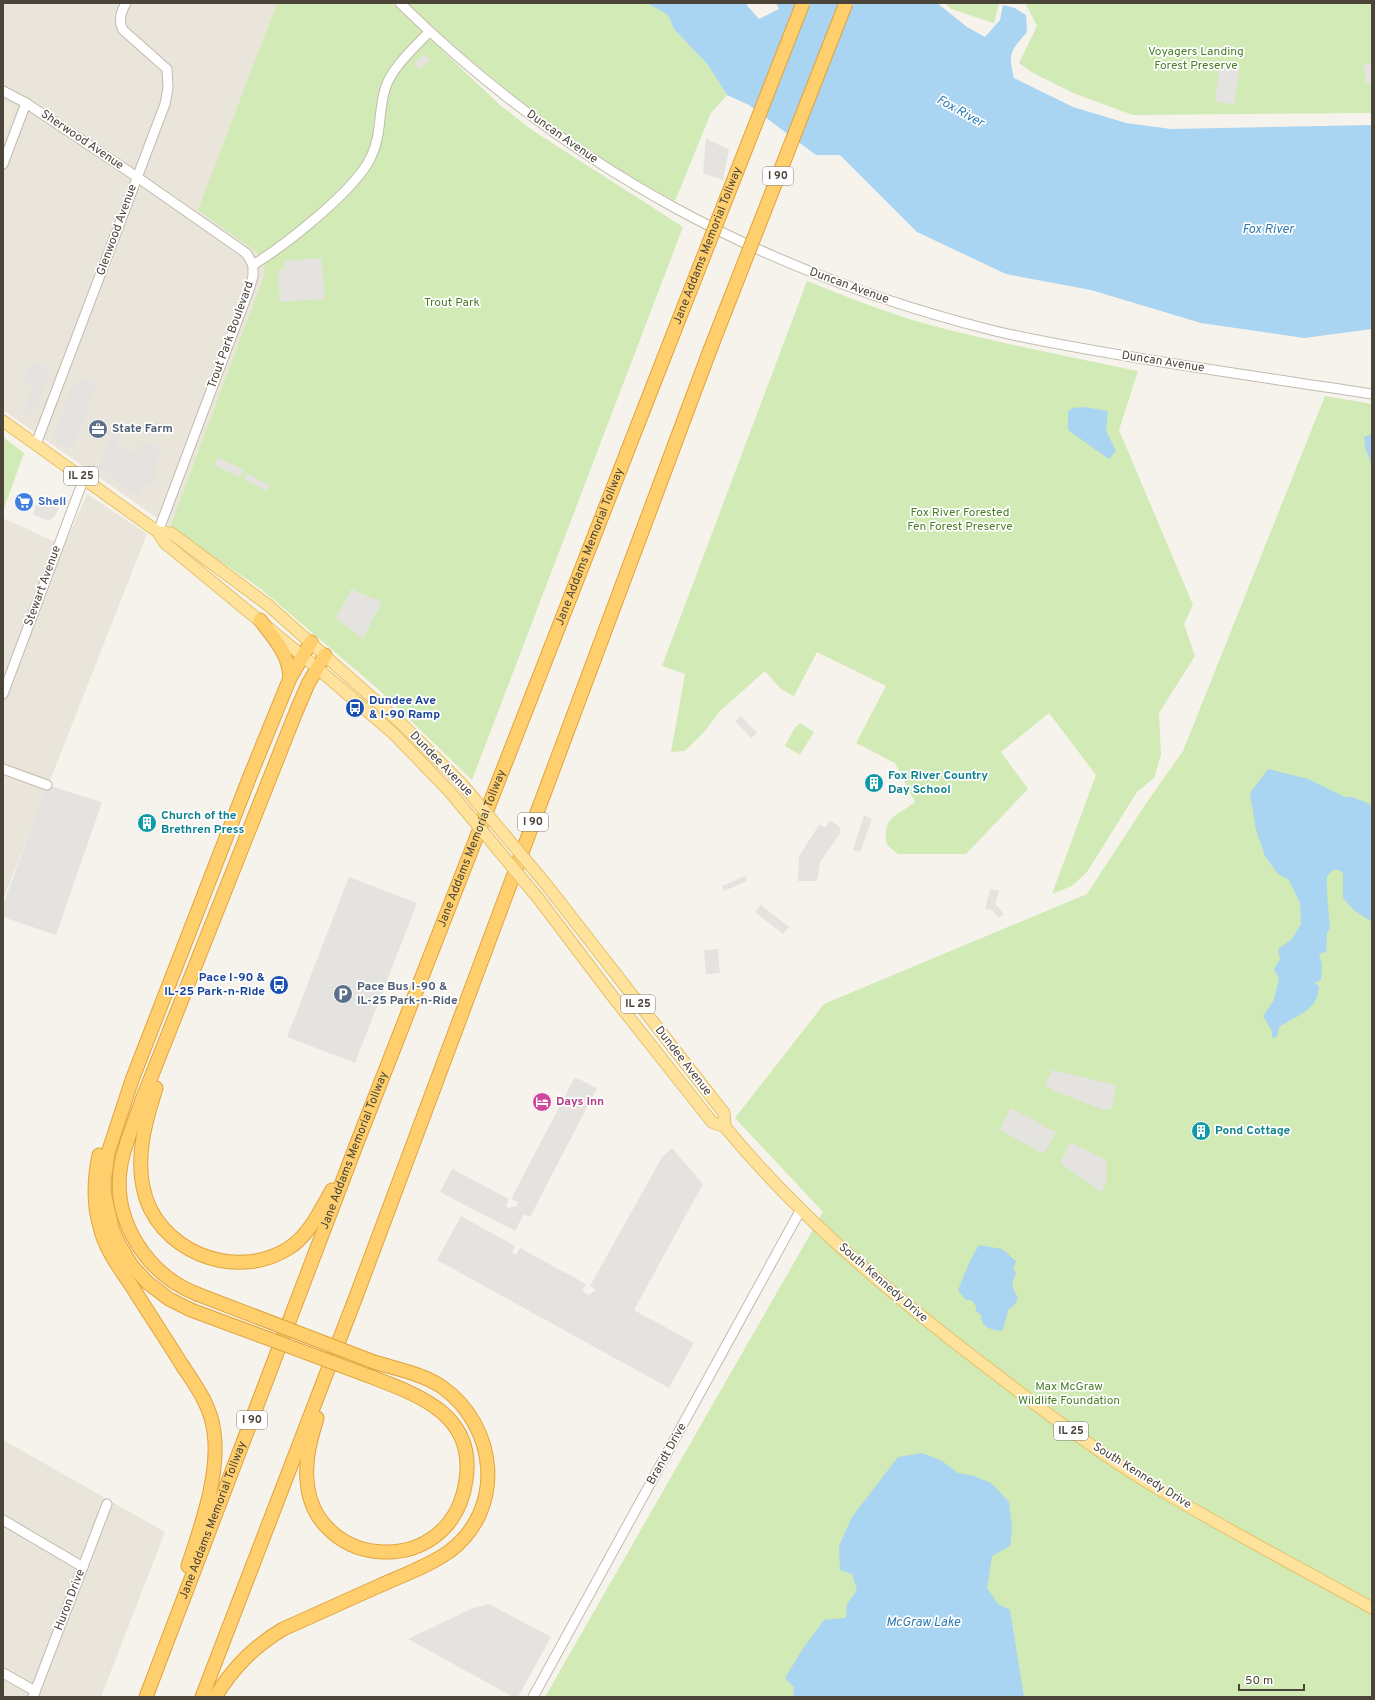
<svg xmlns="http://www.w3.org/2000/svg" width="1375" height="1700" viewBox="0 0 1375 1700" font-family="Overpass,sans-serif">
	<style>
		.residential { fill: #eae5da }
		.education { fill: #efe8d6 }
		.green { fill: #d2eab5 }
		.parking { fill: #e5e3e0 }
		.water { fill: #a9d4f2 }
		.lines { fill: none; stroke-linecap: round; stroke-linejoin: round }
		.minor-casing { stroke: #c2bbae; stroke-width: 11 }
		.major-casing { stroke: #e6c16a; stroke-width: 13 }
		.highway-casing { stroke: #e0a43c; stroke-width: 15 }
		.minor { stroke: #fff; stroke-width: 9 }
		.major { stroke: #ffe39c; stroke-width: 11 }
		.highway { stroke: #ffcf6e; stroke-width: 13 }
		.major-bridge-casing { stroke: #e6c16a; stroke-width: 13; stroke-linecap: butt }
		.highway-bridge-casing { stroke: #e0a43c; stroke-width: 15; stroke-linecap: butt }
		.major-bridge { stroke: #ffe39c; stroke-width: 11 }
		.highway-bridge { stroke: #ffcf6e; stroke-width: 13 }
		.labels { text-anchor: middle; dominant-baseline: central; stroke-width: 3.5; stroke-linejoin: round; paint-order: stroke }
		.shield { fill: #fff; stroke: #817c74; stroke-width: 1 }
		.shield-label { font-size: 11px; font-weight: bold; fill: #4b4439 }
		.park-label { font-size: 12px; fill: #4a7f2a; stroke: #fff }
		.street-label { font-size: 12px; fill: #4b4439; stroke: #fff }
		.service-label { font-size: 12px; font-weight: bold; fill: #4e5e75; stroke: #fff; text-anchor: start }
		.shop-label { font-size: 12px; font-weight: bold; fill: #366cbe; stroke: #fff; text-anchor: start }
		.transit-label { font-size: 12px; font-weight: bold; fill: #164399; stroke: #fff; text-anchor: start }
		.culture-label { font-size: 12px; font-weight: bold; fill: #0d838f; stroke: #fff; text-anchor: start }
		.hotel-label { font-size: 12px; font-weight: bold; fill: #b23c85; stroke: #fff; text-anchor: start }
		.water-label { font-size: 13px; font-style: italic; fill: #2e7ab2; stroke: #fff }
	</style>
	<rect width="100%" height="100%" fill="#f6f3ec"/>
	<g class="residential">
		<polygon points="3,3 277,3 199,210 255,251 261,258 265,272 170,527 3,410 3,340 5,334 3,333 3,138 15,106 3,102"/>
		<polygon points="87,494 147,534 3,900 3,518 64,546"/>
		<polygon points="3,1440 165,1532 101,1697 3,1697"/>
	</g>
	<polygon class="education" points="3,102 15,106 3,138"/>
	<g class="green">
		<polygon points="277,3 392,3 500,105 532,130 683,227 472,780 378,689 261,589 170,527 265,272 261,258 255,251 198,210"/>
		<path d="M406,3h241l21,12 6,14 34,36 19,30 -16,18 -36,88c-99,-51 -187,-123 -269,-198z"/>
		<polygon points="945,3 999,3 994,23 951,9"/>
		<polygon points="1025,3 1372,3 1372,113 1133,115 1073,93 1033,73 1019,63 1037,26"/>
		<path d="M807,281c45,18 90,36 138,48 64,16 129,29 193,42l-19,59 74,175 -9,19 11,32 -36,57 2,42 -7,23 -17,14 -50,80 -15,14 -20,8 44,-119 -47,-62 -48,39 27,37 -62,65h-68l-11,-9c-5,-29 9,-28 28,-43l-20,-39 -39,-20 30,-57 -69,-34 -23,44 -13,-7 -16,-18 -45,40 -16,21 -19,19 -14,1 14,-78 -23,-8z"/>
		<polygon points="1325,396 1372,404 1372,1697 545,1697 823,1212 735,1118 824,1004 1087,894 1147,802 1183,751"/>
		<polygon points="3,437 24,453 3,511"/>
		<polygon points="800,723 814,732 800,755 785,746 794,729"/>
	</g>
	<g class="parking">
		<polygon points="425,54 430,60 420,69 414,64"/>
		<polygon points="1220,62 1240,65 1234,104 1215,102"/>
		<polygon points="1363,63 1372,64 1372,82 1366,83"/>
		<polygon points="706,138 729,150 723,180 703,173"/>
		<polygon points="321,258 325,299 280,302 278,270 285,269 284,261"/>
		<polygon points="30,362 51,370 35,411 31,410 29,415 23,413 33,385 23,381"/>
		<polygon points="81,379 96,385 73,448 67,448 53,438 73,384 78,390"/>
		<polygon points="114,431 121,434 116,446 136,454 141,442 162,449 154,469 156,474 151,486 145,484 141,489 141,495 137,495 99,467"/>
		<polygon points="217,457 244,470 240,477 215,466"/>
		<polygon points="248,473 270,486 267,491 244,479"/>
		<polygon points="37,501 59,508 55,516 50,520 47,520 33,515"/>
		<polygon points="351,589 382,602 363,639 336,618"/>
		<polygon points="741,716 757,733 751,738 735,721"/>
		<polygon points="47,785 102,802 56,935 3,917 3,905"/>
		<polygon points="864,815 872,819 860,852 853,850"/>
		<polygon points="830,820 839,826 841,832 820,862 817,881 798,881 799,856 819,825 826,827"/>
		<polygon points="745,876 747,881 724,891 722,886"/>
		<polygon points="349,877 417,903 355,1063 287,1037"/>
		<polygon points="990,889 999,891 995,904 1004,914 999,918 992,910 985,909"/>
		<polygon points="761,905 789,927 783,934 755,912"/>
		<polygon points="718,949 720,973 706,974 704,950"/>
		<polygon points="1052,1070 1116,1085 1112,1108 1104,1110 1052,1090 1045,1084"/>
		<polygon points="575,1077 597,1088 530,1217 524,1214 515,1231 440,1192 452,1169 509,1199 506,1206 509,1208 516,1206 518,1202 511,1199"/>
		<polygon points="1010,1108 1056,1132 1044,1154 1000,1130"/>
		<polygon points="1070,1142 1106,1160 1106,1185 1101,1192 1060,1163"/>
		<polygon points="672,1148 703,1184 634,1310 694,1343 669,1388 437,1260 461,1216 515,1246 512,1252 516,1255 520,1248 586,1284 582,1291 589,1295 596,1290 590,1286 662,1157"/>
		<polygon points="489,1604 551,1637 518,1697 513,1697 408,1639 473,1608"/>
	</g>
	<g class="water">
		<path d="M647,3h98l14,16 20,-10 -3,-6h161l30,24 18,10 15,-17 3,-15 12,3 11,7 1,17c-17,20 -19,20 -13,46l59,29 53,16 45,6 201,-4v204l-68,9 -103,-15 -110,-33 -85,-16 -89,-42 -77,-77h-24l-67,-50 -22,-10 -19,-30 -34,-36 -6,-14z"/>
		<polygon points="1084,407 1108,411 1106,431 1116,451 1109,459 1068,430 1068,411 1073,408"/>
		<polygon points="1372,434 1372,465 1365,448 1364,437"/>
		<path d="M1268,769l40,10 37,18h7l18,7 2,15v103l-17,-11 -12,-13v-24l-3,-4h-7l-6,6v17l3,36 -3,4 -1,19 -7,2 3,10 -1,16 -7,3 5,3c-1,25 -22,29 -40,41l-2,10 -5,1v-7l-9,-15 11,-16 5,-22 -5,-9 6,-10 -2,-10 14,-10 9,-15 -1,-21 -11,-23 -12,-7 -12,-17 -9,-26 -6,-37z"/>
		<path d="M979,1245l23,4 14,12 -3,7 3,5c-5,13 -5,12 2,25l-2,5 -8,7c-1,6 -3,14 -6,21 -10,-2 -21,-2 -21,-16l-5,-4v-5l-5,-6h-5l-8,-10 12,-29z"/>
		<polygon points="922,1453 942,1461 958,1473 974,1476 991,1483 1009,1502 1012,1529 1010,1546 992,1556 987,1588 998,1604 1010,1610 1024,1697 793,1697 794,1687 785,1678 802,1650 824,1620 846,1618 847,1604 857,1590 852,1574 840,1570 839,1546 852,1517 898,1457"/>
	</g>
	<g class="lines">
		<g class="minor-casing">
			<g id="minor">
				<path d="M400,3c169,166 366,271 595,328 47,11 95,19 143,27 78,13 156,24 234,36"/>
				<polyline points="3,91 26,103 137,177 236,246 247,254 253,265"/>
				<polyline points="3,164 26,103"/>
				<path d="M36,444l129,-340 3,-16 -1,-19 -44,-39c-5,-10 -2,-18 3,-27"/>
				<path d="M158,532l92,-245 3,-11v-11c32,-20 102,-74 118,-108 11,-22 7,-45 14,-68 7,-22 29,-41 44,-57"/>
				<polyline points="3,694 84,478"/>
				<polyline points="3,769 47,785"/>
				<polyline points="3,1520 83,1567"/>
				<polyline points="3,1673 35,1691"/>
				<polyline points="33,1697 107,1504"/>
				<polyline points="533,1697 800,1211"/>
			</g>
		</g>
		<g class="major-casing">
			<g id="major">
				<polyline points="3,421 158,532 165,543 317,668 394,734 450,792"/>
				<polyline points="158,532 171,533 268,605 404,726 461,783"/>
				<polyline points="545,883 724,1113 725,1127"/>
				<path d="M538,898l75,99 99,125 13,5c80,97 179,178 280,254 50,39 102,78 157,110 69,41 140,78 210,117"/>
			</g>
		</g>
		<g class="highway-casing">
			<g id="highway">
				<path d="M260,620c14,18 29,34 30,58"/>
				<path d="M156,1088c-10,32 -20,65 -13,99 12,63 91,96 146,61 20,-13 31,-37 43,-58"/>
				<path d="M99,1155c-5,24 -6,48 1,72 5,22 20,42 33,61 16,26 33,51 49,77 14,21 29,41 32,67 6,42 -13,94 -26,134"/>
				<path d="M197,1294c-51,-20 -86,-75 -76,-130 4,-22 14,-43 21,-64l154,-388 12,-28 17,-29"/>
				<polyline points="191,1310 169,1299 148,1283 132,1266 119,1244 113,1231 105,1197 104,1183 108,1153 132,1080 250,776 290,678 311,642"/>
				<path d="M317,1418c-6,20 -12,41 -10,62 6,91 145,101 159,0 10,-66 -48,-85 -97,-104"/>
				<path id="s1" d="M146,1697l211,-554 315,-806"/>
				<polyline points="202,1697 357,1294 710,350"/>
				<path d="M215,1697c18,-29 38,-50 68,-68 32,-14 64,-29 96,-43 24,-11 50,-20 71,-35 56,-43 47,-125 -8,-164 -19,-13 -45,-18 -68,-25"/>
			</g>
		</g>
		<use href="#minor" class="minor"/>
		<use href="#major" class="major"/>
		<use href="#highway" class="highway"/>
		<g class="major-bridge-casing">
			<g id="major-bridge">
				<polyline points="461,783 545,883"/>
				<polyline points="450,792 538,898"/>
			</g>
		</g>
		<g class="highway-bridge-casing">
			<g id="highway-bridge">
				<path id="s2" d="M672,337l131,-334"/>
				<polyline points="710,350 846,3"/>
				<polyline points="197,1294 374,1362"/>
				<polyline points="191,1310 369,1376"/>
			</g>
		</g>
		<use href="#major-bridge" class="major-bridge"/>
		<use href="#highway-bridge" class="highway-bridge"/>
	</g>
	<defs>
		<g id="office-disc" transform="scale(1)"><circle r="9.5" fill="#5c6f8a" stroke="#fff"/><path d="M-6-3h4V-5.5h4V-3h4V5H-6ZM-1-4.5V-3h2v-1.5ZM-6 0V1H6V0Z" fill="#fff"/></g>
		<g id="supermarket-disc" transform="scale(1)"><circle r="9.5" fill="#3f7fe0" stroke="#fff"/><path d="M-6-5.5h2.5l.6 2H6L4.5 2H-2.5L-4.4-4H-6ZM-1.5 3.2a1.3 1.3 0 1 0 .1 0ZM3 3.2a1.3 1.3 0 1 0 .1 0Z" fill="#fff"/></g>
		<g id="bus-disc" transform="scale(1)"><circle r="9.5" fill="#1a4fb4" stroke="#fff"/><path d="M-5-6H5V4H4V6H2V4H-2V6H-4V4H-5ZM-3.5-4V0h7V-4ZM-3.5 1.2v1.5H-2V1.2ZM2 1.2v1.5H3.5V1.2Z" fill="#fff"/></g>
		<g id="building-disc" transform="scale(1)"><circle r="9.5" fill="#0f9aa8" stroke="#fff"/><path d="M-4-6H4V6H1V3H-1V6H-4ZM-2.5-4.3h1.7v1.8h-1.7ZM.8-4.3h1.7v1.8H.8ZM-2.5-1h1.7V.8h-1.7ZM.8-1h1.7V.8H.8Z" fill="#fff"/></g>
		<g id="parking-disc" transform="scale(1)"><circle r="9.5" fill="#5c6f8a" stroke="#fff"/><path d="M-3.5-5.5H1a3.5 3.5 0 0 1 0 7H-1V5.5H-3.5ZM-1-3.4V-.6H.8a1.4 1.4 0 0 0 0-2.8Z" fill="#fff"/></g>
		<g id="hotel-disc" transform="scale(1)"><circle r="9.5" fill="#d1479c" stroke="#fff"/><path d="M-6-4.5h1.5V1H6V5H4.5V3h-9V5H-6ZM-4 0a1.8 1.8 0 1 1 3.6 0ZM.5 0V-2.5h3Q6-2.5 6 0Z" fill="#fff"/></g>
	</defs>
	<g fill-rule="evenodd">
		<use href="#office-disc" x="98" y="429"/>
		<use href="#supermarket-disc" x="24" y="502"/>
		<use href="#bus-disc" x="355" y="708"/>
		<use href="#building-disc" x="874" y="783"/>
		<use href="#building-disc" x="147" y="823"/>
		<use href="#bus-disc" x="279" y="985"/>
		<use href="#parking-disc" x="343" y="994"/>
		<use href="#hotel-disc" x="542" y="1102"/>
		<use href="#building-disc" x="1201" y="1131"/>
	</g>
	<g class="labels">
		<g class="shield">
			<rect x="763" y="167" width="30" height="18" rx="3"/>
			<rect x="64" y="467" width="34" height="18" rx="3"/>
			<rect x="518" y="813" width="30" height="18" rx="3"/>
			<rect x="621" y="995" width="34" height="18" rx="3"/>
			<rect x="237" y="1411" width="30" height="18" rx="3"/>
			<rect x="1054" y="1422" width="34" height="18" rx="3"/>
		</g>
		<g class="shield-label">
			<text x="778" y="176">I 90</text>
			<text x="81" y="476">IL 25</text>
			<text x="533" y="822">I 90</text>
			<text x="638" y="1004">IL 25</text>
			<text x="252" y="1420">I 90</text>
			<text x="1071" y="1431">IL 25</text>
		</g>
		<g class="park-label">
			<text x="1196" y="52">Voyagers Landing<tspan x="1196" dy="14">Forest Preserve</tspan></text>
			<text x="452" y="303">Trout Park</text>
			<text x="960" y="513">Fox River Forested<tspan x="960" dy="14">Fen Forest Preserve</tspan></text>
			<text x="1069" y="1387">Max McGraw<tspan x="1069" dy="14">Wildlife Foundation</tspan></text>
		</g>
		<g class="street-label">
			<text transform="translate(562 137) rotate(35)">Duncan Avenue</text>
			<text transform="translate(82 140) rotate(34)">Sherwood Avenue</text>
			<text transform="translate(117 230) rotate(-70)">Glenwood Avenue</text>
			<text stroke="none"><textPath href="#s2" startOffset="98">Jane Addams Memorial Tollway</textPath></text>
			<text transform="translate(849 286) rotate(20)">Duncan Avenue</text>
			<text transform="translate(231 335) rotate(-70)">Trout Park Boulevard</text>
			<text transform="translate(1163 362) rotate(9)">Duncan Avenue</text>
			<text stroke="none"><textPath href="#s1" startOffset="1233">Jane Addams Memorial Tollway</textPath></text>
			<text transform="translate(43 586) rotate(-70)">Stewart Avenue</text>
			<text transform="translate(441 764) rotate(46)">Dundee Avenue</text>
			<text stroke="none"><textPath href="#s1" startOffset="909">Jane Addams Memorial Tollway</textPath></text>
			<text transform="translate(683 1061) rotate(52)">Dundee Avenue</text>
			<text stroke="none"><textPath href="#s1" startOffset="585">Jane Addams Memorial Tollway</textPath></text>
			<text transform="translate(883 1283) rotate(41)">South Kennedy Drive</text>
			<text transform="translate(667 1454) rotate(-61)">Brandt Drive</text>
			<text transform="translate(1142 1476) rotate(32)">South Kennedy Drive</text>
			<text stroke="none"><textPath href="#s1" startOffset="189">Jane Addams Memorial Tollway</textPath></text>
			<text transform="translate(70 1600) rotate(-69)">Huron Drive</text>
		</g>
		<g class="service-label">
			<text x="112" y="429">State Farm</text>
			<text x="357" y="987">Pace Bus I-90 &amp;<tspan x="357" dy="14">IL-25 Park-n-Ride</tspan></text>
		</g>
		<g class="shop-label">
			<text x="38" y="502">Shell</text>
		</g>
		<g class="transit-label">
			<text x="369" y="701">Dundee Ave<tspan x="369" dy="14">&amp; I-90 Ramp</tspan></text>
			<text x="265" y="978" text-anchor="end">Pace I-90 &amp;<tspan x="265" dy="14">IL-25 Park-n-Ride</tspan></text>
		</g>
		<g class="culture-label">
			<text x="888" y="776">Fox River Country<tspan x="888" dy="14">Day School</tspan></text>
			<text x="161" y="816">Church of the<tspan x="161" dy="14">Brethren Press</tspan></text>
			<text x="1215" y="1131">Pond Cottage</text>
		</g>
		<g class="hotel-label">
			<text x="556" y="1102">Days Inn</text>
		</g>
		<g class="water-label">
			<text transform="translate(960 112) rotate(29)">Fox River</text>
			<text x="1268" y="230">Fox River</text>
			<text x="923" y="1623">McGraw Lake</text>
		</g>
	</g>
	<rect width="1375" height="1700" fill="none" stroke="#4b4439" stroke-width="8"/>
	<path d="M1239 1684v6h65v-6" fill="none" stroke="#4b4439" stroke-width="2"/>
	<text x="1245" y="1684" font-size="12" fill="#4b4439" stroke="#ffffff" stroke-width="3" paint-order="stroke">50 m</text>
</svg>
